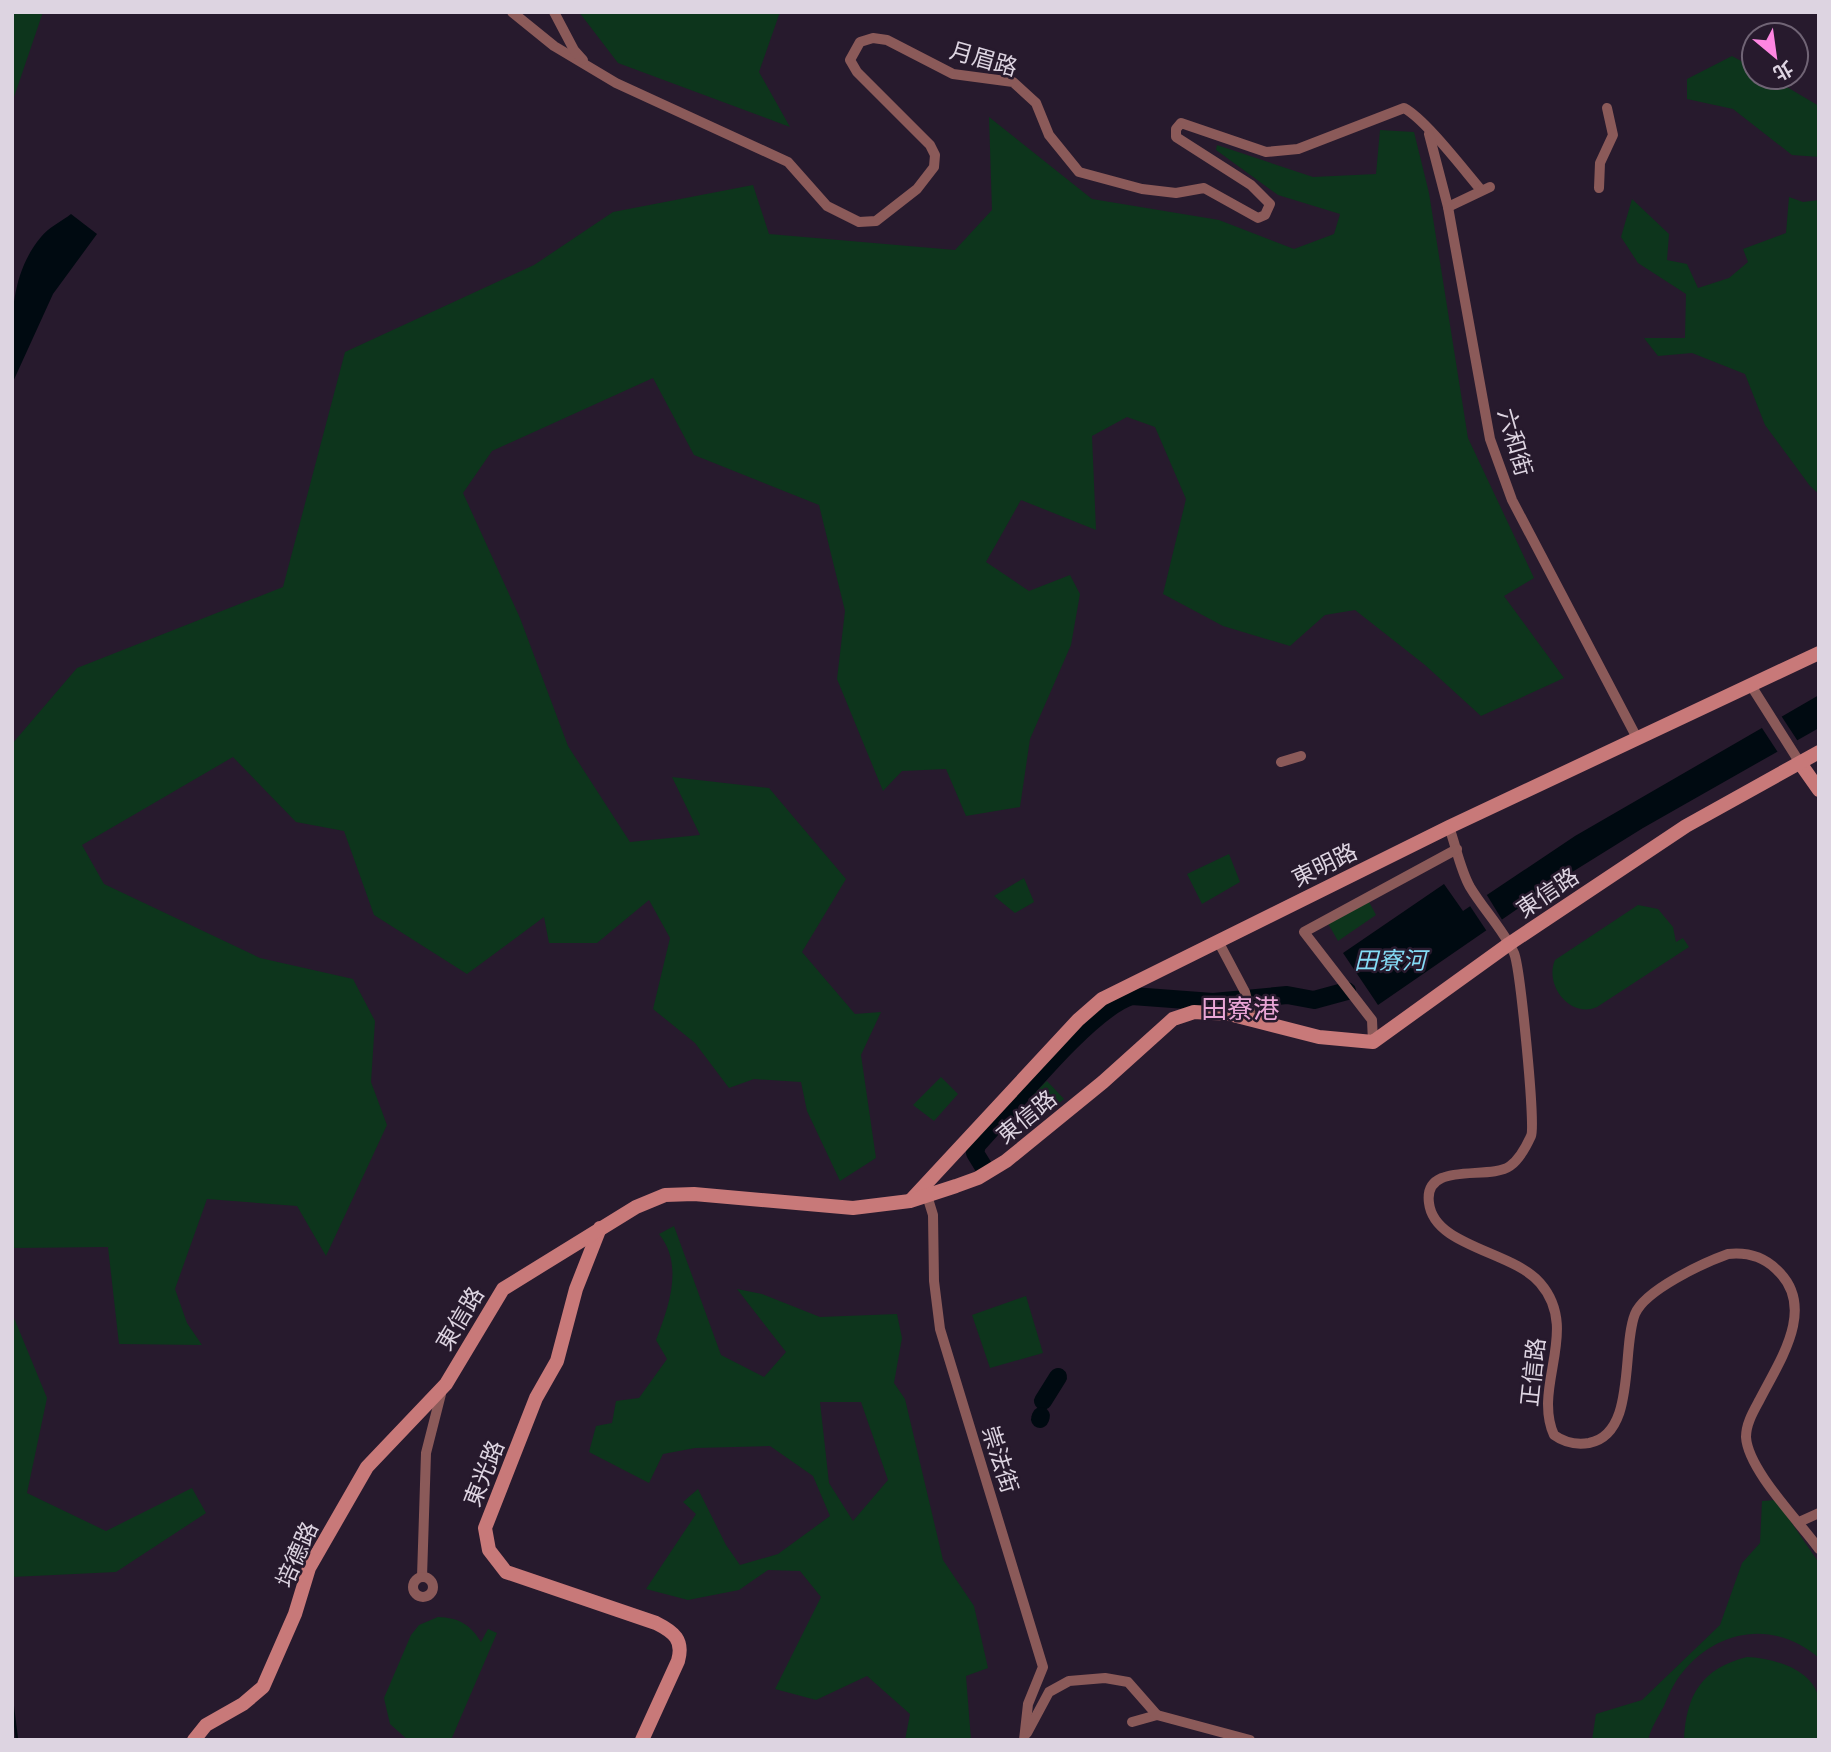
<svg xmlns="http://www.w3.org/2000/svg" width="1831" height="1752" viewBox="0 0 1831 1752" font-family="Barlow,'Noto Sans TC',sans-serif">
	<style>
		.green { fill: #0d351c; fill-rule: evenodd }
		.water { fill: #000a11 }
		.pier { fill: #271a2d }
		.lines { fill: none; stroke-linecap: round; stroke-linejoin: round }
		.stream { stroke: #000a11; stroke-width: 2.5 }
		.river { stroke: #000a11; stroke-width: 18 }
		.street { stroke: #8b5a59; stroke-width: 10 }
		.secondary { stroke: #c87979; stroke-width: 14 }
		.labels { text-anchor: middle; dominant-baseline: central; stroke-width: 5; stroke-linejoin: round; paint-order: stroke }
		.street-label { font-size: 23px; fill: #ddd4e1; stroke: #271a2d }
		.water-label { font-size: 24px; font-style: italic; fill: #84dcf6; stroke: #271a2d }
		.quarter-label { font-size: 26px; fill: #e9a6d6; stroke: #271a2d }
	</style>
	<rect width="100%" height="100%" fill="#271a2d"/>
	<g class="green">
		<polygon points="12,12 43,12 12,103"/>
		<polygon points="579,12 780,12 759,72 790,127 618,63"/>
		<polygon points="1732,56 1754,68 1754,77 1770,77 1819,106 1819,157 1792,155 1733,109 1687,99 1687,79"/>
		<polygon points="989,117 1092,199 1219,220 1294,249 1334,234 1340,214 1278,195 1216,150 1217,145 1313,177 1376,174 1380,130 1414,132 1429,193 1468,438 1534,578 1504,596 1564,678 1481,716 1425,665 1355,610 1325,615 1290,646 1223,626 1163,594 1186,499 1155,427 1127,417 1092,436 1096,530 1021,500 986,562 1029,591 1070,575 1080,594 1071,645 1030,739 1020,807 966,816 946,769 902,771 883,791 837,679 845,611 819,505 694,455 653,378 492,451 463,493 520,618 568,746 630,842 700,835 672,777 769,788 846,879 802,952 855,1014 881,1012 861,1055 876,1158 840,1181 807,1111 801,1082 754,1079 729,1088 695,1043 653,1009 670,938 649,900 597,943 549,943 544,917 467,974 374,915 344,831 296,822 233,757 82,845 104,884 260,958 353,979 375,1021 371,1082 387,1125 326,1256 297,1206 207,1199 175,1289 187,1323 202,1345 119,1344 108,1247 12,1248 12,744 77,668 283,587 345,352 534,265 613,212 753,185 769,234 955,250 992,210"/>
		<polygon points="1789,197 1803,202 1819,200 1819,494 1810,486 1765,425 1745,374 1692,353 1658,356 1644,338 1685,338 1686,294 1638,263 1621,237 1632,199 1669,234 1667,260 1687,264 1698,288 1729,278 1748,262 1743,249 1786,233"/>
		<polygon points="1229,854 1240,882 1202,904 1187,874"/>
		<polygon points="1024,878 1034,902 1015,913 994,896"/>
		<polygon points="1367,898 1376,915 1338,941 1326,920"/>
		<path d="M1638,905l20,4 15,18 3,15 7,-4 6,9 -92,60c-27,12 -53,-22 -42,-47z"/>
		<polygon points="941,1077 958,1094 934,1121 913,1105"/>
		<polygon points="1047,1081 1064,1099 1048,1112 1033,1094"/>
		<path d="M674,1226l47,129 43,22 22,-25 -49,-63 25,5 58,23 77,-3 5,24 -8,45 11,16 38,161 31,46 14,62 -22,8 5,64h-66l5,-26 -43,-38 -51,24 -41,-11 46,-92 -21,-26 -32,-1 -29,20 -51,10 -42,-11 50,-75 -13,-12 15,-13 28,56 14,20 38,-11 52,-38 -17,-40 -43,-30 -75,2 -32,6 -14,29 -60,-31 7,-26 16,-3 4,-22 23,-3 28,-39 -11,-19c13,-34 28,-75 3,-106zM820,1402h41l27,78 -35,41 -24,-38z"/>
		<polygon points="1026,1296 1043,1353 990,1368 972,1315"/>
		<polygon points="12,1313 47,1398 27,1493 106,1531 192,1488 206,1513 116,1572 12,1577"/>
		<path d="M1776,1500l43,63v95c-44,-38 -101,-30 -137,15 -8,9 -13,22 -18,33 -6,11 -13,22 -16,34h-56l4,-26 46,-14 78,-75 22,-62 18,-20 2,-42z"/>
		<path d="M438,1617c21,1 32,7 43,25l7,-13 9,4 -46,107h-43l-18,-16 -6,-26 27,-63 8,-10z"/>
		<path d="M1747,1657c26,1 67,12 72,43 2,13 0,27 0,40h-135c2,-45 18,-72 63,-83z"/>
	</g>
	<g class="water">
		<path d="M71,214l26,20 -44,60 -41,90c0,-51 -6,-105 29,-147 7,-9 21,-16 30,-23z"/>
		<polygon points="1819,695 1819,728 1643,828 1561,879 1378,1005 1343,953 1444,884 1463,911 1575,836"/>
	</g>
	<g class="pier">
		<polygon points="1780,714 1799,743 1779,754 1760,725"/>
		<polygon points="1485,892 1504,923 1488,933 1468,903"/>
	</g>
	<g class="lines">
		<polyline class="stream" points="12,1700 17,1740"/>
		<g class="river">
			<path d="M983,1166l-8,-13 2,-8c34,-36 112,-136 155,-149l81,6 74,-7 27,5 33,-9"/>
			<polyline points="1043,1401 1058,1377"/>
			<polyline points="1040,1419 1041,1416"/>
		</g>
		<g class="street">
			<path d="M512,12l42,34 62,37 172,79 39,44 32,16 17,-1 41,-32 17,-22 1,-12 -5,-10 -73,-73 -7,-12 10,-18 13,-4 14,2 66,34 60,8 23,21 13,32 30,37 63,17 34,4 28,-5 54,30 7,-3 5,-11 -19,-19 -75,-48v-8l5,-6 85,29 32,-3 106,-41c21,11 59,61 77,82"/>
			<polyline points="554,12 574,50 583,60"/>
			<polyline points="1429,134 1448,207 1490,439 1512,500 1637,738"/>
			<polyline points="1599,188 1600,163 1613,135 1607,108"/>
			<polyline points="1448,207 1490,187"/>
			<polyline points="1750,684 1800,763"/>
			<polyline points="1281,762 1301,756"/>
			<path d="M1449,827c7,19 11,42 21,60 13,22 33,42 44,66 6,14 22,173 17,183 -5,11 -11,23 -21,30 -21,15 -87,-6 -81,37 5,44 84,48 111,80 41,47 -8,103 14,152 11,8 22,10 35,8 48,-9 32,-94 46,-129 10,-24 68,-51 93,-60 19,-2 36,3 49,16 41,38 1,93 -18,131 -6,11 -13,23 -13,36 2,33 53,84 73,112"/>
			<polyline points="1218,941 1245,992 1252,1019"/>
			<polyline points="1373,1042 1372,1020 1304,932 1457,849"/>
			<polyline points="925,1189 933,1215 934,1281 940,1329 1043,1667 1028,1704 1024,1740"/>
			<polyline points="1799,1522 1819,1513"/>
			<polyline points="422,1577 426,1453 441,1394"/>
			<circle cx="423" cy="1587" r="10"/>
			<polyline points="1132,1722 1157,1715 1250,1740"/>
			<polyline points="1027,1733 1049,1692 1069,1681 1105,1678 1128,1682 1157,1715"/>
		</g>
		<g class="secondary">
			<polyline points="1800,763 1819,790"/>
			<polyline points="911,1200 1078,1020 1102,999 1449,827 1819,653"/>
			<path d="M600,1228l-24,61 -19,72 -21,37 -51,130 4,22 17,22 150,51c18,9 28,17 22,38l-36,79"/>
			<polyline points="194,1740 206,1725 243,1704 263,1687 295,1614 309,1568 367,1467 446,1384 503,1289 636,1207 665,1195 694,1194 853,1208 910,1201 956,1186 978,1178 1006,1161 1103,1082 1173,1019 1194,1012 1229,1014 1319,1037 1373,1042 1509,944 1686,826 1819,752"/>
		</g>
	</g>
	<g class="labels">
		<g class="street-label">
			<text transform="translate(984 58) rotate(16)">月眉路</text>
			<text transform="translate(1516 442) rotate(74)">六和街</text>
			<text transform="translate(1324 864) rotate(-26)">東明路</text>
			<text transform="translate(1547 892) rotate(-34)">東信路</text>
			<text transform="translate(1026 1116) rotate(-39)">東信路</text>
			<text transform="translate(459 1318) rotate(-59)">東信路</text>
			<text transform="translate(1532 1372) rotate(-84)">正信路</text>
			<text transform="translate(1001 1459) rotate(72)">崇法街</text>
			<text transform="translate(483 1473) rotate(-68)">東光路</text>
			<text transform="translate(296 1554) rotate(-66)">培德路</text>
		</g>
		<g class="water-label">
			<text x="1390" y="959">田寮河</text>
		</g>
		<g class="quarter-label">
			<text x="1240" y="1007">田寮港</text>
		</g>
	</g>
	<rect width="1831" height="1752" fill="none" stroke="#ddd4e1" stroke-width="28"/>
	<g transform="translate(1775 56) rotate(151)"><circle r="33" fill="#271a2d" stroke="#706475" stroke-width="2"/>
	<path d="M0-5L12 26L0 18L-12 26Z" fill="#fe86e1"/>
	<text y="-10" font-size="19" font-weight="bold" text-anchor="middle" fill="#ddd4e1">北</text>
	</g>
</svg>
